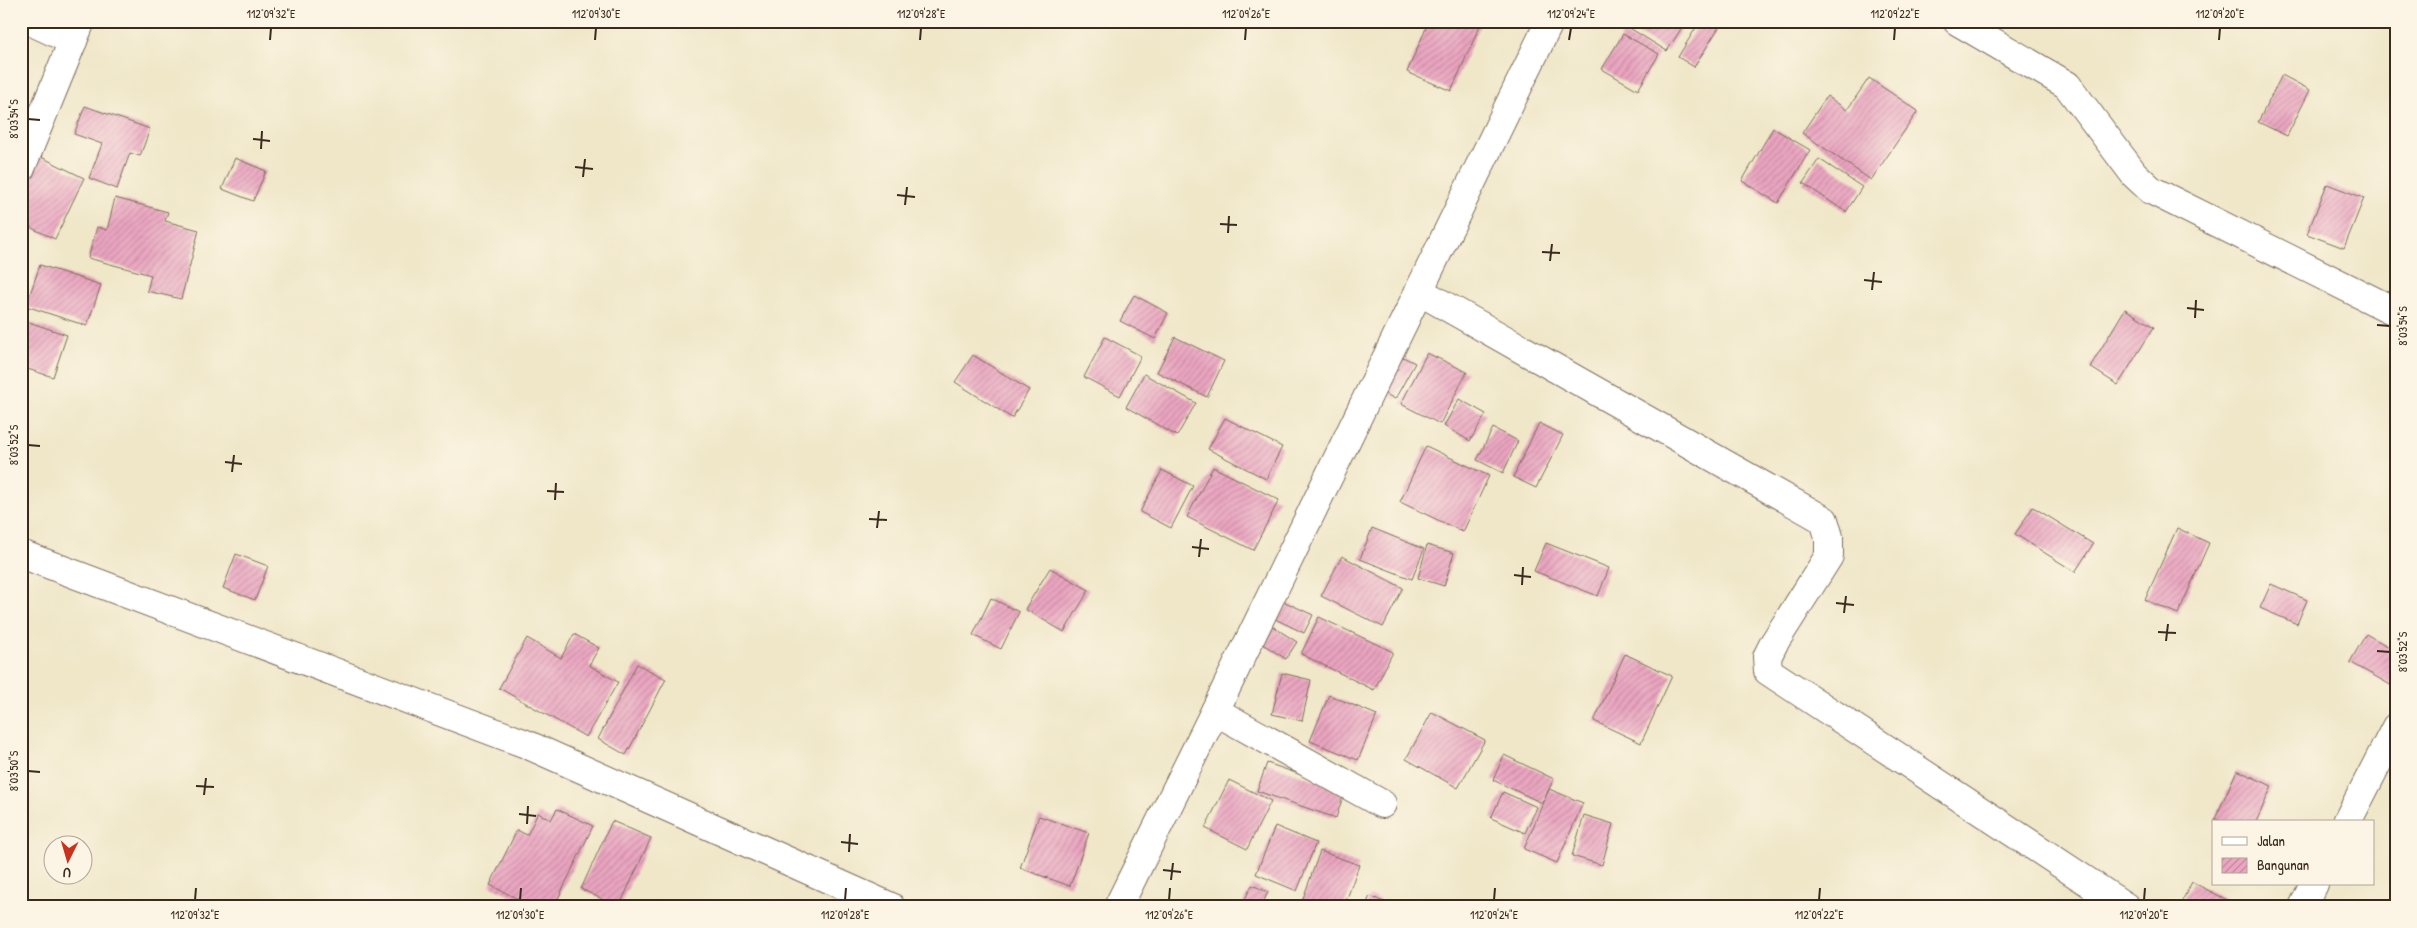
<svg xmlns="http://www.w3.org/2000/svg" width="2417" height="928" viewBox="0 0 2417 928" font-family="'Patrick Hand',sans-serif">
	<style>
		.building { fill: url(#building-hatch) }
		.lines { fill: none; stroke-linecap: round; stroke-linejoin: round }
		.minor-casing { stroke: #7a6c5a; stroke-width: 30 }
		.minor { stroke: #fff; stroke-width: 28 }
		.ticks { fill: none; stroke: #3b2a1e; stroke-width: 2 }
		.neatline { fill: none; stroke: #3b2a1e; stroke-width: 2 }
		.ticks-label { font-size: 12px; text-anchor: middle; fill: #3b2a1e }
	</style>
	<defs>
		<pattern id="building-hatch" width="6" height="6" patternUnits="userSpaceOnUse" patternTransform="scale(1.25)"><rect width="6" height="6" fill="#eba5c1"/><path d="M-1 1l2-2M0 6l6-6M5 7l2-2" fill="none" stroke="#c0879c"/></pattern>
	</defs>
	<rect width="100%" height="100%" fill="#fcf5e5"/>
	<filter id="ink" filterUnits="userSpaceOnUse"><feTurbulence type="fractalNoise" baseFrequency=".02" numOctaves="2"/><feDisplacementMap in="SourceGraphic" scale="10" xChannelSelector="R" yChannelSelector="G"/><feConvolveMatrix kernelMatrix="1 2 1 2 8 2 1 2 1" color-interpolation-filters="sRGB"/></filter>
	<filter id="wash" filterUnits="userSpaceOnUse"><feTurbulence type="fractalNoise" baseFrequency=".0096" numOctaves="4" result="noise"/><feDisplacementMap in="SourceGraphic" scale="20" xChannelSelector="R" yChannelSelector="G"/><feGaussianBlur stdDeviation="1.12" result="paint"/><feColorMatrix in="noise" values="0 0 0 0 0 0 0 0 0 0 0 0 0 0 0 0 0 1.4 0 .05"/><feComposite in="paint" operator="in"/></filter>
	<g filter="url(#wash)">
		<rect width="100%" height="100%" fill="#f0e7c9"/>
		<g id="blocks">
			<g class="building">
				<polygon points="1429,21 1482,21 1451,91 1407,72"/>
				<polygon points="1632,21 1686,21 1667,51 1628,27"/>
				<polygon points="1700,21 1723,21 1694,67 1678,57"/>
				<polygon points="1623,34 1659,54 1638,90 1602,69"/>
				<polygon points="2282,75 2310,90 2287,136 2258,122"/>
				<polygon points="1869,78 1918,111 1871,180 1802,133 1827,96 1847,110"/>
				<polygon points="85,106 150,129 140,156 130,153 117,189 89,178 102,144 74,134"/>
				<polygon points="1773,128 1810,150 1778,203 1742,181"/>
				<polygon points="31,152 84,178 55,239 21,223 30,201 21,197 21,172"/>
				<polygon points="235,158 266,171 253,201 222,189"/>
				<polygon points="1819,159 1862,187 1846,212 1803,183"/>
				<polygon points="2327,184 2364,198 2344,248 2307,234"/>
				<polygon points="115,198 168,212 165,221 199,230 181,299 147,291 151,275 88,258 97,227 107,230"/>
				<polygon points="40,265 101,285 87,326 26,306"/>
				<polygon points="1134,295 1168,313 1155,339 1120,321"/>
				<polygon points="2125,309 2154,327 2118,385 2090,367"/>
				<polygon points="23,320 67,335 53,377 21,367"/>
				<polygon points="1105,337 1141,356 1120,396 1084,377"/>
				<polygon points="1175,337 1224,361 1207,397 1157,372"/>
				<polygon points="1427,353 1467,372 1440,424 1401,404"/>
				<polygon points="973,355 1029,390 1012,418 955,382"/>
				<polygon points="1401,356 1415,363 1395,399 1382,392"/>
				<polygon points="1144,374 1196,403 1177,436 1126,407"/>
				<polygon points="1459,399 1486,414 1470,441 1444,426"/>
				<polygon points="1225,418 1282,447 1266,479 1208,449"/>
				<polygon points="1539,423 1563,435 1536,488 1513,477"/>
				<polygon points="1493,428 1518,441 1503,473 1477,460"/>
				<polygon points="1426,446 1489,476 1463,532 1400,502"/>
				<polygon points="1213,467 1279,500 1253,550 1187,517"/>
				<polygon points="1162,470 1193,486 1171,528 1140,512"/>
				<polygon points="21,482 26,484 21,495"/>
				<polygon points="2033,507 2093,544 2075,572 2015,534"/>
				<polygon points="1372,528 1424,549 1412,579 1360,559"/>
				<polygon points="2177,528 2209,543 2178,614 2145,600"/>
				<polygon points="1546,543 1609,568 1598,596 1534,571"/>
				<polygon points="1427,545 1454,553 1444,586 1418,578"/>
				<polygon points="236,554 268,566 255,600 223,588"/>
				<polygon points="1342,556 1403,588 1383,627 1321,596"/>
				<polygon points="1050,568 1089,590 1064,632 1025,609"/>
				<polygon points="2271,584 2307,600 2297,624 2260,608"/>
				<polygon points="991,598 1019,612 1001,649 973,635"/>
				<polygon points="1283,601 1313,615 1304,633 1275,619"/>
				<polygon points="1319,617 1393,652 1374,690 1301,654"/>
				<polygon points="1272,626 1297,642 1286,659 1261,643"/>
				<polygon points="574,634 599,648 589,665 618,682 586,737 499,688 527,638 561,658"/>
				<polygon points="2366,634 2396,651 2396,683 2394,687 2350,662"/>
				<polygon points="1625,654 1672,676 1641,743 1594,721"/>
				<polygon points="637,664 666,679 626,755 598,739"/>
				<polygon points="1282,673 1311,680 1302,721 1272,714"/>
				<polygon points="1329,695 1377,715 1358,760 1310,741"/>
				<polygon points="1432,712 1485,740 1458,788 1406,759"/>
				<polygon points="1504,755 1554,779 1542,803 1493,780"/>
				<polygon points="1267,763 1345,790 1336,818 1257,791"/>
				<polygon points="2237,770 2272,786 2256,822 2222,822 2215,819"/>
				<polygon points="1229,780 1271,801 1247,849 1205,828"/>
				<polygon points="1549,789 1583,803 1557,863 1524,849"/>
				<polygon points="1503,792 1537,807 1525,833 1491,818"/>
				<polygon points="557,809 593,826 554,907 534,907 490,885 517,830 527,835 538,813 551,820"/>
				<polygon points="1584,815 1613,824 1602,865 1572,856"/>
				<polygon points="1039,816 1089,833 1070,886 1020,868"/>
				<polygon points="612,821 651,838 619,907 581,889"/>
				<polygon points="1275,826 1316,843 1297,891 1256,874"/>
				<polygon points="1320,851 1359,865 1344,907 1300,907"/>
				<polygon points="2192,882 2241,907 2179,907"/>
				<polygon points="1252,885 1268,892 1261,907 1241,907"/>
				<polygon points="1370,896 1395,907 1365,907"/>
				<polygon points="660,900 678,907 657,907"/>
				<polygon points="702,901 714,907 700,907"/>
			</g>
		</g>
	</g>
	<g filter="url(#ink)">
		<use href="#blocks" fill-opacity="0" stroke="#7a6c5a" stroke-width="1"/>
		<g class="lines">
			<g class="minor-casing">
				<g id="minor">
					<polyline points="30,21 73,41"/>
					<polyline points="1957,21 2067,85 2134,174 2151,190 2396,312"/>
					<polyline points="21,168 81,21"/>
					<polyline points="1419,291 1824,520 1829,537 1829,556 1774,643 1767,657 1768,671 2126,907"/>
					<polyline points="21,554 526,744 891,907"/>
					<polyline points="1215,711 1382,804"/>
					<polyline points="2347,822 2396,727"/>
					<polyline points="1118,907 1215,711 1550,21"/>
					<polyline points="2303,907 2314,884"/>
				</g>
			</g>
			<use href="#minor" class="minor"/>
		</g>
	</g>
	<path class="ticks" d="M270,40l1,-12M595,40l1,-12M920,40l1,-12M1245,40l1,-12M1569,40l2,-12M1894,40l1,-12M2219,40l1,-12M28,119l12,1M253,139l17,2M261,149l1,-18M575,167l18,2M583,177l2,-18M897,195l18,2M905,205l2,-18M1220,224l17,1M1228,233l1,-17M1542,252l18,1M1550,261l2,-17M1864,280l18,2M1872,290l2,-18M2187,308l17,2M2195,318l1,-18M2377,325l13,1M28,445l12,1M225,462l17,2M232,472l2,-17M547,491l17,1M555,500l1,-17M869,519l18,1M877,528l2,-17M1192,547l17,2M1199,557l2,-18M1514,575l17,2M1522,585l1,-18M1836,603l18,2M1844,613l2,-17M2158,632l18,1M2166,641l2,-17M2377,651l13,1M28,771l12,1M196,786l18,1M204,795l2,-17M519,814l17,2M527,824l1,-18M841,842l17,2M849,852l1,-18M1163,870l18,2M1171,880l2,-17M195,900l1,-12M520,900l1,-12M845,900l1,-12M1169,900l1,-12M1494,900l1,-12M1819,900l1,-12M2144,900l1,-12"/>
	<rect width="2417" height="928" fill="none" stroke="#fcf5e5" stroke-width="55"/>
	<rect x="2212" y="820" width="162" height="65" fill="#fcf5e5" stroke="#afa495"/>
	<rect x="2222" y="837" width="25" height="8" fill="#ffffff" stroke="#afa495"/>
	<text x="2257" y="846" font-size="15" fill="#3b2a1e">Jalan</text>
	<rect x="2222" y="858" width="25" height="15" fill="url(#building-hatch)" stroke="#afa495"/>
	<text x="2257" y="870" font-size="15" fill="#3b2a1e">Bangunan</text>
	<g transform="translate(68 860) rotate(185)"><circle r="24" fill="#fcf5e5" stroke="#afa495"/>
	<path d="M0-4L9 19L0 12L-9 19Z" fill="#c8321e"/>
	<text y="-8" font-size="14" font-weight="bold" text-anchor="middle" fill="#3b2a1e">U</text>
	</g>
	<rect x="28" y="28" width="2362" height="872" class="neatline"/>
	<g class="ticks-label">
		<text x="271" y="18">112°09'32"E</text>
		<text x="596" y="18">112°09'30"E</text>
		<text x="921" y="18">112°09'28"E</text>
		<text x="1246" y="18">112°09'26"E</text>
		<text x="1571" y="18">112°09'24"E</text>
		<text x="1895" y="18">112°09'22"E</text>
		<text x="2220" y="18">112°09'20"E</text>
		<text transform="translate(14 119) rotate(-90)" y="4">8°03'54"S</text>
		<text transform="translate(2403 326) rotate(-90)" y="4">8°03'54"S</text>
		<text transform="translate(14 445) rotate(-90)" y="4">8°03'52"S</text>
		<text transform="translate(2403 652) rotate(-90)" y="4">8°03'52"S</text>
		<text transform="translate(14 771) rotate(-90)" y="4">8°03'50"S</text>
		<text x="195" y="919">112°09'32"E</text>
		<text x="520" y="919">112°09'30"E</text>
		<text x="845" y="919">112°09'28"E</text>
		<text x="1169" y="919">112°09'26"E</text>
		<text x="1494" y="919">112°09'24"E</text>
		<text x="1819" y="919">112°09'22"E</text>
		<text x="2144" y="919">112°09'20"E</text>
	</g>
</svg>
